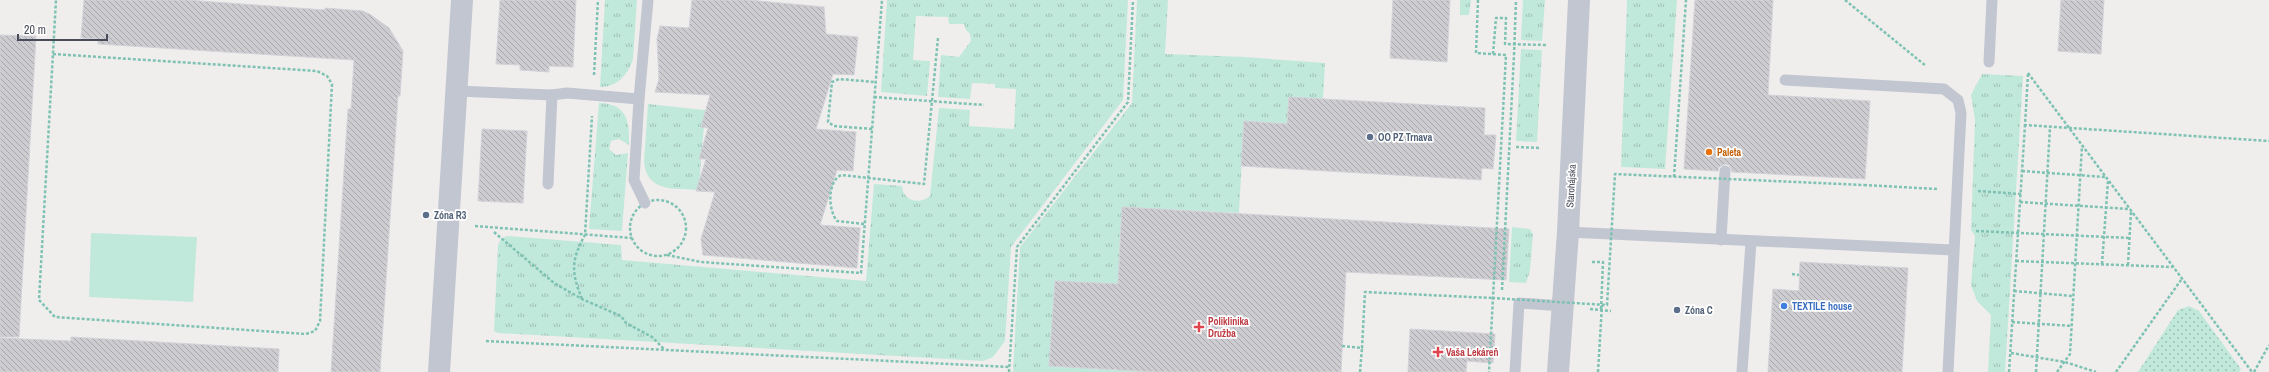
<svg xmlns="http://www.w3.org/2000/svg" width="2269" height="372" viewBox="0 0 2269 372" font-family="'Archivo Narrow',sans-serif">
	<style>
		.grass { fill: url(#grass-tufts) }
		.park { fill: url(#park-dots) }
		.pitch { fill: #c1e9db }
		.building { fill: url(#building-back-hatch); stroke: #d2d2d8 }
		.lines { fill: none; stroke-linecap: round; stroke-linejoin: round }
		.path { stroke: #7dc2b2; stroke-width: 2.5; stroke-dasharray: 3 2; stroke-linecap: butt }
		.lane { stroke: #c2c6d1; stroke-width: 11 }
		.street { stroke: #c2c6d1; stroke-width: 22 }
		.path-bridge { stroke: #7dc2b2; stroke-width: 2.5; stroke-dasharray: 3 2; stroke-linecap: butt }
		.service-dot { fill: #5c6f8a; stroke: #fff; stroke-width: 1.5 }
		.food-dot { fill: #e8710a; stroke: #fff; stroke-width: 1.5 }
		.shop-dot { fill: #3f7fe0; stroke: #fff; stroke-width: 1.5 }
		.health-dot { fill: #e0444e; stroke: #fff; stroke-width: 1.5 }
		.labels { text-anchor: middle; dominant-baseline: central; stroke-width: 3.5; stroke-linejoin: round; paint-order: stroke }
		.service-label { font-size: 10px; font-weight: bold; fill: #4e5e75; stroke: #fff; text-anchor: start }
		.food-label { font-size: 10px; font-weight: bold; fill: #c56008; stroke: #fff; text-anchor: start }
		.street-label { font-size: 10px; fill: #484c58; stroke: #fff }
		.shop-label { font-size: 10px; font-weight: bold; fill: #366cbe; stroke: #fff; text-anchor: start }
		.health-label { font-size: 10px; font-weight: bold; fill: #be3a42; stroke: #fff; text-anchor: start }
	</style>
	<defs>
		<pattern id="grass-tufts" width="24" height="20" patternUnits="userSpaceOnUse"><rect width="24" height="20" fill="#c1e9db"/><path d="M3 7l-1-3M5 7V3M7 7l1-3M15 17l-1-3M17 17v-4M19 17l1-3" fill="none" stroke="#9fbfb4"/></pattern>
		<pattern id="park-dots" width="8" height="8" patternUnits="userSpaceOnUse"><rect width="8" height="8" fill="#c1e9db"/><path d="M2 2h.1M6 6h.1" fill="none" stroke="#9fbfb4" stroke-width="1.8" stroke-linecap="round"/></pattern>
		<pattern id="building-back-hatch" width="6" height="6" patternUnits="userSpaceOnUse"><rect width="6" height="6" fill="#ccccd1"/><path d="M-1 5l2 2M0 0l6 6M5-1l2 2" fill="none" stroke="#a8a8ac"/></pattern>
	</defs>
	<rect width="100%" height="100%" fill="#f0eeed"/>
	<g class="grass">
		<path d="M605,0h32l-4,59c-5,16 -16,28 -33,28z"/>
		<path d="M887,0h241l-5,100 -112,147 -6,94 -12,16 -10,4 -485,-28 -4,-2 4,-86 3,-6 6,-3 114,9 1,15 244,21 8,-97 28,2c1,15 18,19 28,10l9,-88 31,2 -1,16 45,3 2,-40 -21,-1v-4l-23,-1 -2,16 -32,-2 3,-42 18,2 12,-16 -1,-7 -4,-4 -2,-6h-15l-1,-7 -32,-1 -3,44 17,1 -3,35 -46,-4z"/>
		<polygon points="1137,0 1168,0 1165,54 1245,57 1325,63 1323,99 1289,97 1287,124 1244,121 1239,213 1122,207 1119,259 1182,288 1055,281 1049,366 1155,372 1013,372 1020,247 1132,103"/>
		<polygon points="1460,0 1471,0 1469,15 1460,15"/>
		<polygon points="1523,0 1545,0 1542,41 1521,40"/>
		<polygon points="1627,0 1677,0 1665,169 1621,167"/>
		<polygon points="1521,49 1542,50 1537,142 1516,141"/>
		<polygon points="1982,74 2023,76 2005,372 1988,372 1991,315 1977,301 1971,285 1975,236 1971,230 1975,120 1971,95"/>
		<path d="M599,103c28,1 31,18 30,42l-10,-6 -8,2 -2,8 7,6 12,-2 -6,78 -33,-2z"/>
		<path d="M648,104l57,6 -1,16 -3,1h3l-3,31 -2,1h2l-2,31c-24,-2 -53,3 -55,-29z"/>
		<polygon points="1512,227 1530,229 1533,234 1530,271 1526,283 1509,282"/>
	</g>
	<polygon class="park" points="2189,306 2199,311 2241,369 2239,372 2138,372 2178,310"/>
	<polygon class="pitch" points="91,233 197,237 193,302 89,297"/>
	<g class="building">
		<polygon points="84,0 187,0 325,10 325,8 363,11 371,15 389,28 403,51 400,96 398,96 380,372 331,372 348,109 351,109 354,60 98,44 98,39 81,38"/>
		<polygon points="500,0 576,0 573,67 549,66 549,72 520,70 520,65 496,64"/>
		<polygon points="692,0 748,0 824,7 826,34 858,37 854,75 833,74 816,129 856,132 853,171 837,170 820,225 860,228 857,268 703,255 701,239 715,192 696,191 706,159 699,159 708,128 701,127 710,95 655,92 659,79 657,39 660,26 689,28"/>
		<polygon points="1393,0 1450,0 1447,62 1390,58"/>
		<polygon points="1695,0 1773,0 1768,95 1870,101 1865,179 1732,172 1729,165 1725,164 1719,167 1718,171 1684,169"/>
		<polygon points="2061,0 2104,0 2101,54 2058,51"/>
		<polygon points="0,35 36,36 19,337 0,337"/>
		<polygon points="1289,97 1485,108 1484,135 1496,135 1493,169 1482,168 1481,180 1241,166 1244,121 1287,124"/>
		<polygon points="482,129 527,131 523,203 478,201"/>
		<polygon points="1122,207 1509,229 1506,280 1346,272 1341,372 1155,372 1049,366 1055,281 1118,284"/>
		<polygon points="1800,262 1908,268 1902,372 1768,372 1773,289 1799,291"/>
		<polygon points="1410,329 1495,334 1493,363 1467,361 1466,372 1408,372"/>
		<polygon points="71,337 279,349 278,372 0,372 0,338 71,341"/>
	</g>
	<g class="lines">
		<g class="path">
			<polyline points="1478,0 1476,53 1506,55 1489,372"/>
			<polyline points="1845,0 1926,66"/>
			<polyline points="53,54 317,71 327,76 332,84 320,321 315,331 306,334 55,317 39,300 56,0"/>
			<polyline points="1493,54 1496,18 1506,18 1505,44 1546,45"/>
			<polyline points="2028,73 2252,372"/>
			<polyline points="2028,74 2025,125 2269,141"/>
			<polyline points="594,75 598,0"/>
			<polyline points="874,97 984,105"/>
			<polyline points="872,129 834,126 828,122 832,82 839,79 875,82"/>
			<polyline points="1516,147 1541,148"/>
			<polyline points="2022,171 2105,177"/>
			<polyline points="1674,177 1686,0"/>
			<polyline points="1864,185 1937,189"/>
			<polyline points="1978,191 2021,194"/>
			<circle cx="658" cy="228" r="28"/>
			<polyline points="2020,202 2129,209"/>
			<path d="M864,224l-27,-3c-9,-11 -10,-39 4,-46l83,9 14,-146"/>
			<polyline points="475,226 632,238"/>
			<polyline points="1976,231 2130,238"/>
			<polyline points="494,232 554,283 582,299 621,316 626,323 652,337 664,349"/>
			<polyline points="667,255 701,262 861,273 882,0"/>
			<polyline points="2016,261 2172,267"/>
			<polyline points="1592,262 1603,262 1601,310"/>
			<polyline points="2102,264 2108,181"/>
			<polyline points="2128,265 2131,212"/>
			<polyline points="1792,274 1799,275"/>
			<polyline points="1502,290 1514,55"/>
			<polyline points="2014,291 2073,296"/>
			<path d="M582,299c-11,-27 -11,-39 3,-64l7,-119"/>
			<polyline points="1590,309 1611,311"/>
			<polyline points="2012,322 2072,326"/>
			<polyline points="486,341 1009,367"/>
			<polyline points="1342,346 1362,348 1365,292 1492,298"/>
			<polyline points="2011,353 2065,362 2096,372"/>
			<polyline points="1009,372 1017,247 1128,102 1133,0"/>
			<polyline points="1360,372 1362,348"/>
			<polyline points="2009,372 2025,125"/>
			<polyline points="2036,372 2050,127"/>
			<polyline points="2057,372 2070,354 2082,146"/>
			<polyline points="2116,372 2181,280"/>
			<polyline points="2254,372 2269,345"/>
		</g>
		<g class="lane">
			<polyline points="1989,62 1992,0"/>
			<polyline points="1785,80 1944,89 1958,100 1961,113 1948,372"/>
			<polyline points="457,91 552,95 548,184"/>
			<polyline points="552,95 567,93 639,99 634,180 645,203"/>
			<polyline points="639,99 648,0"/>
			<polyline points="1568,232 1953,250"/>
			<polyline points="1721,240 1725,171"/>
			<polyline points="1515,372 1519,303 1563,306"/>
			<polyline points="1742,372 1751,242"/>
		</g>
		<g class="street">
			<polyline points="439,372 462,0"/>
			<polyline points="1558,372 1568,232 1579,0"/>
		</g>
		<g class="path-bridge">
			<polyline points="1514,55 1516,0"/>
			<polyline points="1492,298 1607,305 1615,174 1864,185"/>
			<polyline points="1598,372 1602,305"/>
		</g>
	</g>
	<g class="service-dot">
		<circle cx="1370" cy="137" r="4"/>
		<circle cx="426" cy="215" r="4"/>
		<circle cx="1677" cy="310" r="4"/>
	</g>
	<circle class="food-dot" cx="1709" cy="152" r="4"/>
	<circle class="shop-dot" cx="1784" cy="306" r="4"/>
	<g class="health-dot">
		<path d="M1197 321h4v4h4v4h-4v4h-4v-4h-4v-4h4z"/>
		<path d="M1436 346h4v4h4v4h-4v4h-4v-4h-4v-4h4z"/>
	</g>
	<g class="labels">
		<g class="service-label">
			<text x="1378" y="137">OO PZ Trnava</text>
			<text x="434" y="215">Zóna R3</text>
			<text x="1685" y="310">Zóna C</text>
		</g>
		<g class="food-label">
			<text x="1717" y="152">Paleta</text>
		</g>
		<g class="street-label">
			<text transform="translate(1571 186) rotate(-87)">Starohájska</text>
		</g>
		<g class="shop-label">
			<text x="1792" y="306">TEXTILE house</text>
		</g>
		<g class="health-label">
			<text x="1208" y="321">Poliklinika<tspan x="1208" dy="12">Družba</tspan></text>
			<text x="1446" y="352">Vaša Lekáreň</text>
		</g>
	</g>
	<path d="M18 34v6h89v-6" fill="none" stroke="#484c58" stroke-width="2"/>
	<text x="24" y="34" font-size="12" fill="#484c58" stroke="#ffffff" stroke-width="3" paint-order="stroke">20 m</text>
</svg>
